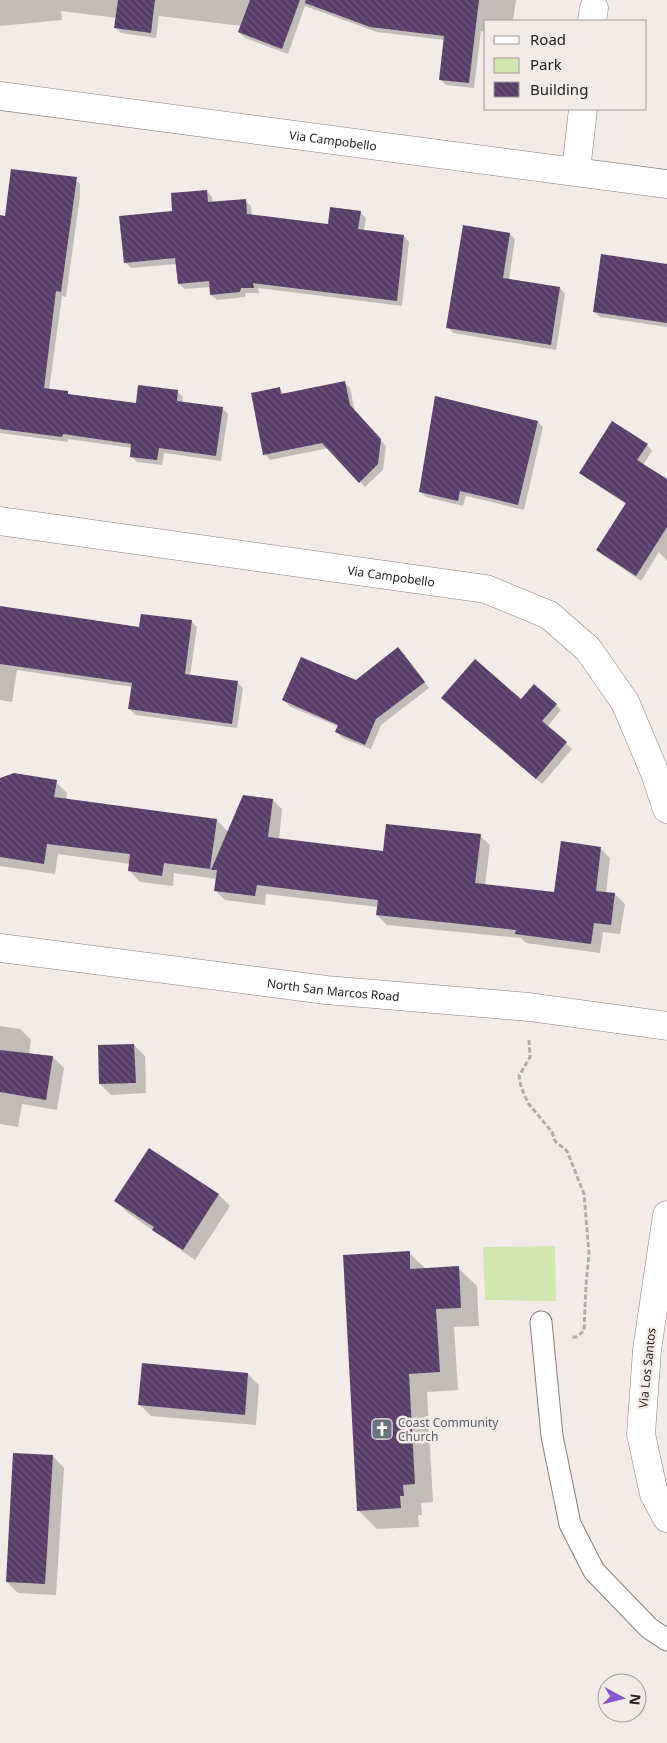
<svg xmlns="http://www.w3.org/2000/svg" width="667" height="1743" viewBox="0 0 667 1743" font-family="'Noto Sans',sans-serif">
	<style>
		.park { fill: #d2e6b0 }
		.shadow { fill: #0003 }
		.building { fill: url(#building-back-hatch) }
		.lines { fill: none; stroke-linecap: round; stroke-linejoin: round }
		.lane-casing { stroke: #867f7b; stroke-width: 23 }
		.street-casing { stroke: #867f7b; stroke-width: 29 }
		.secondary-casing { stroke: #867f7b; stroke-width: 29 }
		.path { stroke: #b2aba8; stroke-width: 3; stroke-dasharray: 5 2.5; stroke-linecap: butt }
		.lane { stroke: #fff; stroke-width: 21 }
		.street { stroke: #fff; stroke-width: 28 }
		.secondary { stroke: #fff; stroke-width: 28 }
		.labels { text-anchor: middle; dominant-baseline: central; stroke-width: 5; stroke-linejoin: round; paint-order: stroke }
		.street-label { font-size: 12px; fill: #23201e; stroke: #f3ebe7 }
		.worship-label { font-size: 12px; fill: #5b616d; stroke: #f3ebe7; text-anchor: start }
	</style>
	<defs>
		<pattern id="building-back-hatch" width="6" height="6" patternUnits="userSpaceOnUse" patternTransform="scale(1.25)"><rect width="6" height="6" fill="#583d69"/><path d="M-1 5l2 2M0 0l6 6M5-1l2 2" fill="none" stroke="#6c567a"/></pattern>
	</defs>
	<rect width="100%" height="100%" fill="#f3ebe7"/>
	<polygon class="park" points="555,1246 556,1301 485,1300 483,1247"/>
	<g class="shadow">
		<polygon points="0,0 516,0 513,21 486,21 486,32 481,31 474,88 446,85 440,79 444,40 377,32 305,6 288,54 245,38 239,32 242,26 159,16 156,38 121,33 116,28 117,18 61,11 62,20 0,26"/>
		<polygon points="74,178 80,184 80,196 66,297 62,296 49,390 67,392 71,396 137,405 177,391 183,397 182,403 223,409 228,414 221,461 164,453 162,465 137,462 131,456 132,448 68,439 68,442 0,433 0,216 6,217"/>
		<polygon points="207,191 212,197 213,203 245,201 251,206 252,216 329,225 360,212 366,218 364,231 404,236 409,242 402,306 258,288 259,293 246,293 245,297 217,300 211,295 210,287 185,289 179,284 177,264 131,268 125,262 174,212"/>
		<polygon points="464,226 510,234 515,239 509,280 560,288 565,294 556,350 453,333 448,327"/>
		<polygon points="667,265 667,327 600,317 594,312"/>
		<polygon points="345,383 350,388 355,412 386,446 383,470 365,487 329,448 270,460 265,454 280,389 285,395"/>
		<polygon points="538,422 543,427 524,510 466,496 463,506 426,497 421,492"/>
		<polygon points="647,445 652,451 643,465 667,480 667,561 659,552 641,581 603,555 597,550 626,504 586,478 581,472"/>
		<polygon points="0,608 140,629 191,621 197,627 190,676 237,682 243,688 237,728 135,715 130,709 132,687 17,670 12,702 0,700"/>
		<polygon points="404,654 429,688 381,725 371,749 342,738 337,732 339,727 289,706 284,700 356,682"/>
		<polygon points="521,701 556,705 561,710 547,727 572,749 542,784 449,704"/>
		<polygon points="0,779 56,782 67,793 66,800 217,820 228,832 273,800 282,809 279,840 384,853 480,836 490,845 485,885 555,894 600,848 610,858 606,893 615,894 625,904 620,934 603,932 600,953 526,943 521,938 387,925 377,915 378,907 266,894 265,905 225,900 215,890 217,879 174,873 173,886 140,882 129,870 130,864 58,854 55,874 0,866"/>
		<polygon points="0,1026 20,1029 31,1040 29,1055 53,1057 64,1068 57,1110 22,1104 18,1127 0,1124"/>
		<polygon points="134,1045 145,1056 146,1093 111,1095 100,1084"/>
		<polygon points="150,1150 219,1195 230,1206 195,1260 127,1212 116,1201"/>
		<polygon points="409,1253 426,1269 458,1268 477,1286 479,1326 454,1327 458,1390 427,1392 433,1502 421,1503 422,1515 418,1515 419,1527 377,1529 358,1510"/>
		<polygon points="248,1374 259,1385 256,1425 151,1416 140,1405"/>
		<polygon points="53,1456 64,1468 56,1595 18,1593 7,1582"/>
	</g>
	<g class="building">
		<polygon points="118,0 155,0 151,33 114,28"/>
		<polygon points="250,0 300,0 282,49 238,32"/>
		<polygon points="306,0 479,0 469,83 439,80 444,36 370,27 305,3"/>
		<polygon points="11,169 77,177 61,292 56,291 44,388 68,391 68,394 136,403 138,385 178,390 177,401 223,407 216,456 159,448 157,460 130,457 131,444 63,434 62,437 0,429 0,215 5,216"/>
		<polygon points="207,190 208,202 246,199 247,214 328,224 330,207 361,211 358,229 404,235 397,301 253,283 254,288 241,288 240,292 210,295 209,281 178,284 175,258 124,263 119,216 172,211 171,193"/>
		<polygon points="463,225 510,233 503,278 560,287 551,345 446,328"/>
		<polygon points="601,254 667,264 667,323 593,312"/>
		<polygon points="345,381 350,405 381,439 378,464 359,483 322,443 263,455 251,393 280,387 281,394"/>
		<polygon points="435,396 538,421 518,505 460,491 458,501 419,492"/>
		<polygon points="612,421 648,444 637,460 667,479 667,527 636,576 596,550 626,503 579,473"/>
		<polygon points="0,606 139,627 141,614 192,620 185,674 238,681 232,724 128,709 132,683 0,664"/>
		<polygon points="398,647 425,682 376,719 365,745 335,732 338,725 282,700 301,657 356,680"/>
		<polygon points="475,659 521,699 534,684 557,704 542,721 567,742 536,779 441,698"/>
		<polygon points="14,773 57,780 54,797 217,819 210,869 164,863 162,876 128,871 130,854 47,844 44,864 0,857 0,778"/>
		<polygon points="243,795 273,799 268,837 383,851 386,824 481,834 475,883 554,892 561,841 601,847 596,891 615,893 611,925 594,923 591,944 515,934 516,930 376,915 378,900 257,885 255,896 214,891 217,870 211,870"/>
		<polygon points="134,1044 136,1083 99,1084 98,1045"/>
		<polygon points="0,1050 53,1056 46,1100 0,1092"/>
		<polygon points="149,1148 219,1194 183,1250 152,1230 154,1227 114,1201"/>
		<polygon points="410,1251 410,1269 459,1266 461,1308 436,1309 440,1372 409,1374 415,1484 403,1485 404,1496 400,1496 401,1508 357,1511 343,1255"/>
		<polygon points="142,1363 248,1373 245,1415 138,1405"/>
		<polygon points="13,1453 53,1455 45,1584 6,1582"/>
	</g>
	<g class="lines">
		<g class="lane-casing">
			<polyline id="lane" points="541,1322 552,1436 570,1524 594,1571 649,1628 667,1640"/>
		</g>
		<g class="street-casing">
			<g id="street">
				<polyline points="592,21 594,8"/>
				<path id="s1" d="M0,96l667,88"/>
				<polyline points="576,171 583,109"/>
				<path id="s2" d="M0,521l486,68 63,26 39,34 37,53 30,71 12,36"/>
			</g>
		</g>
		<g class="secondary-casing">
			<g id="secondary">
				<path id="s3" d="M0,948l326,42 203,17 138,19"/>
				<polyline points="667,1215 647,1350 641,1434 654,1494 667,1518"/>
			</g>
		</g>
		<polyline class="path" points="529,1040 530,1057 519,1076 521,1087 528,1103 552,1132 555,1141 567,1151 584,1194 589,1254 586,1285 584,1331 576,1337 571,1337"/>
		<use href="#lane" class="lane"/>
		<use href="#street" class="street"/>
		<use href="#secondary" class="secondary"/>
	</g>
	<defs>
		<g id="church-square" transform="scale(1.125)"><rect x="-9" y="-9" width="18" height="18" rx="4" fill="#6b7280" stroke="#f3ebe7"/><path d="M-1.2-6h2.4v3.5h3.3v2.4h-3.3V6h-2.4V-.1h-3.3v-2.4h3.3Z" fill="#fff"/></g>
	</defs>
	<g fill-rule="evenodd">
		<use href="#church-square" x="382" y="1429"/>
	</g>
	<g class="labels">
		<g class="street-label">
			<text stroke="none"><textPath href="#s1" startOffset="336">Via Campobello</textPath></text>
			<text stroke="none"><textPath href="#s2" startOffset="395">Via Campobello</textPath></text>
			<text stroke="none"><textPath href="#s3" startOffset="336">North San Marcos Road</textPath></text>
			<text transform="translate(647 1368) rotate(-84)">Via Los Santos</text>
		</g>
		<g class="worship-label">
			<text x="398" y="1422">Coast Community<tspan x="398" dy="14">Church</tspan></text>
		</g>
	</g>
	<rect x="484" y="20" width="162" height="90" fill="#f3ebe7" stroke="#a09a97"/>
	<rect x="494" y="36" width="25" height="8" fill="#ffffff" stroke="#a09a97"/>
	<text x="530" y="45" font-size="15" fill="#23201e">Road</text>
	<rect x="494" y="58" width="25" height="15" fill="#d2e6b0" stroke="#a09a97"/>
	<text x="530" y="70" font-size="15" fill="#23201e">Park</text>
	<rect x="494" y="82" width="25" height="15" fill="url(#building-back-hatch)" stroke="#a09a97"/>
	<text x="530" y="95" font-size="15" fill="#23201e">Building</text>
	<g transform="translate(622 1698) rotate(97)"><circle r="24" fill="#f3ebe7" stroke="#a09a97"/>
	<path d="M0-4L9 19L0 12L-9 19Z" fill="#8b57d0"/>
	<text y="-8" font-size="14" font-weight="bold" text-anchor="middle" fill="#23201e">N</text>
	</g>
</svg>
